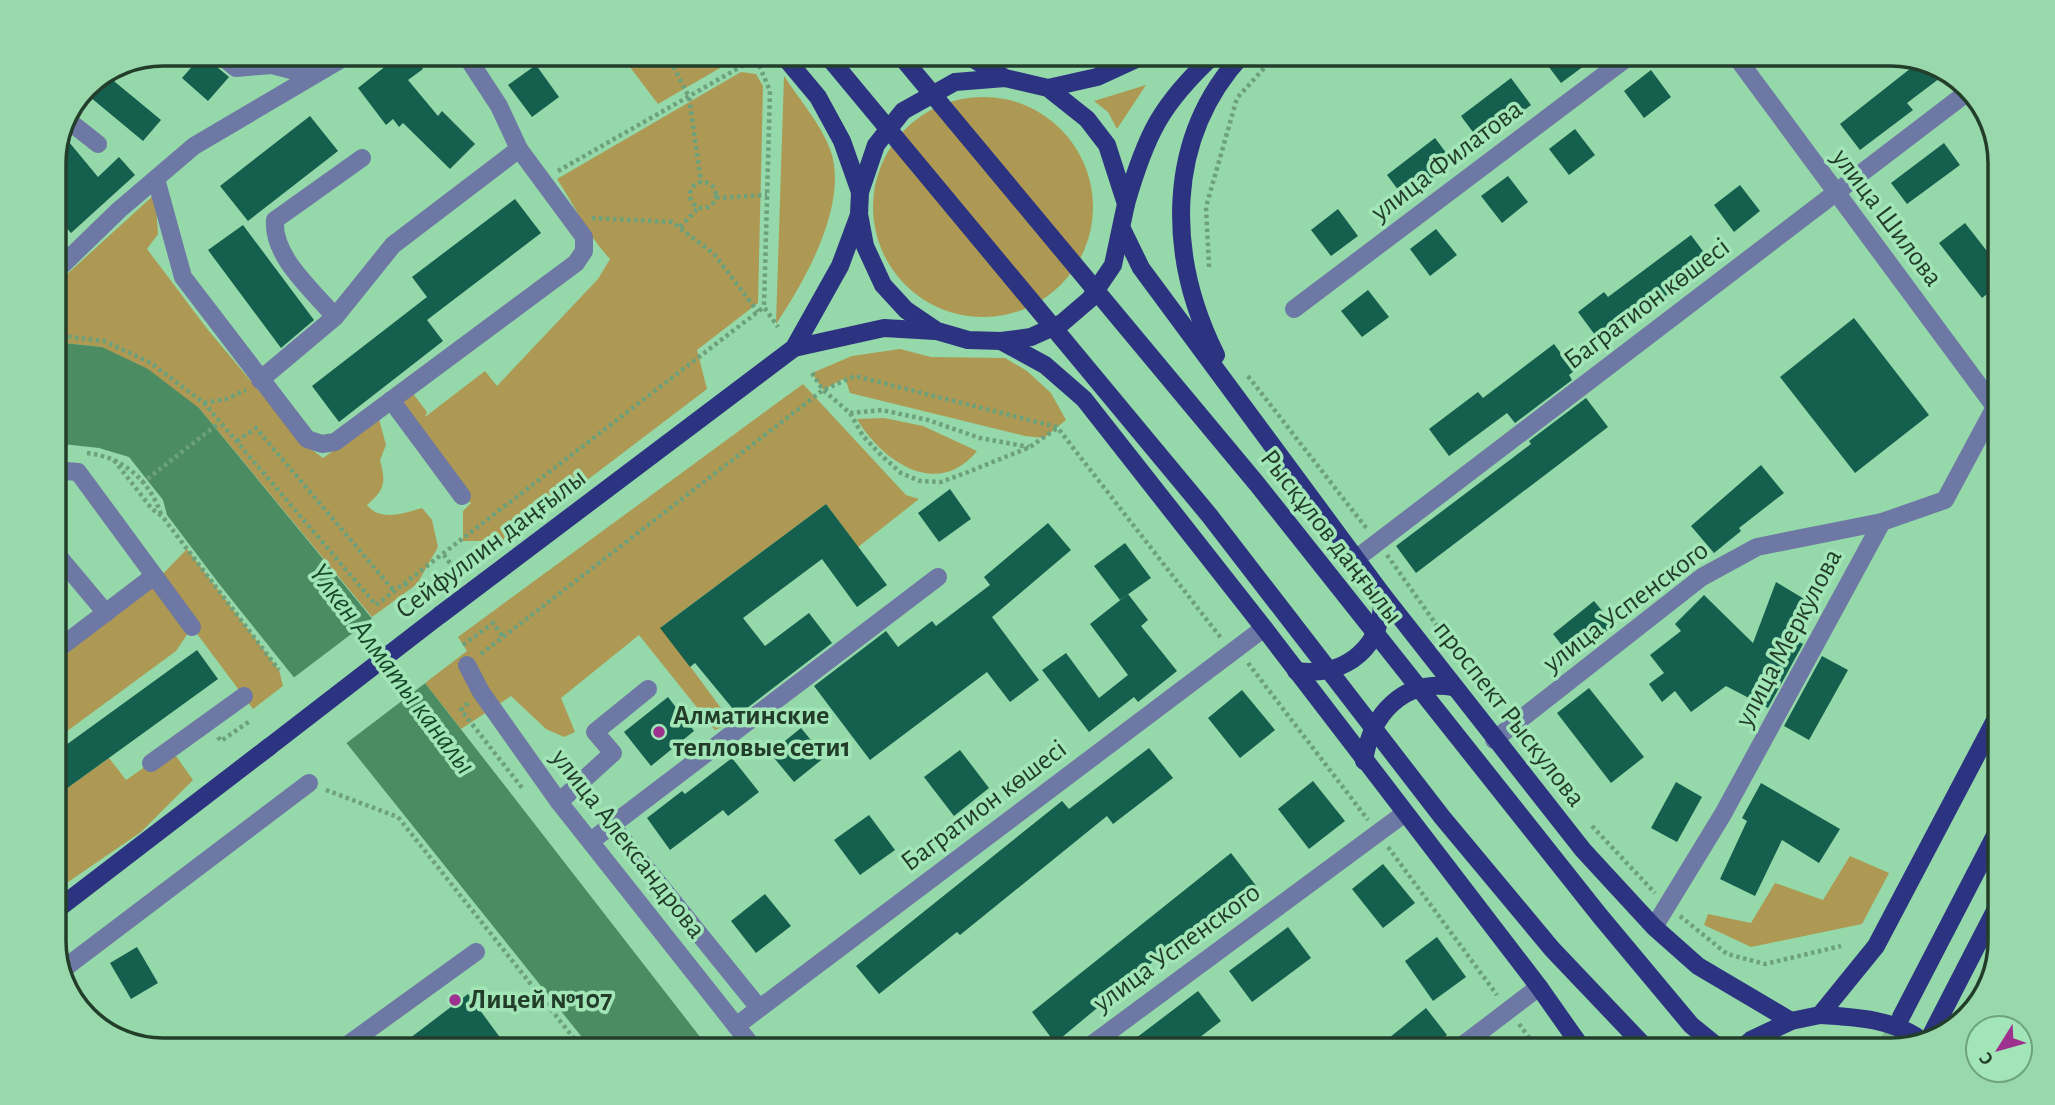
<svg xmlns="http://www.w3.org/2000/svg" width="2055" height="1105" viewBox="0 0 2055 1105" font-family="'Alegreya Sans',sans-serif">
	<style>
		.green { fill: #ad9953 }
		.water { fill: #4c8c62 }
		.pier { fill: #95d8a9 }
		.building { fill: #155f4e }
		.lines { fill: none; stroke-linecap: round; stroke-linejoin: round }
		.major-tunnel { stroke: #7eb990; stroke-width: 18; stroke-dasharray: 18 9; stroke-linecap: butt }
		.path { stroke: #6ca17c; stroke-width: 4.5; stroke-dasharray: 3.5 3.5; stroke-linecap: butt }
		.minor { stroke: #6e78a4; stroke-width: 18 }
		.major { stroke: #2c3482; stroke-width: 18 }
		.major-bridge { stroke: #2c3482; stroke-width: 18 }
		.poi-dot { fill: #9e308f; stroke: #a2e5b6; stroke-width: 2.5 }
		.labels { text-anchor: middle; dominant-baseline: central; stroke-width: 7; stroke-linejoin: round; paint-order: stroke }
		.street-label { font-size: 28px; fill: #223e2b; stroke: #a2e5b6 }
		.poi-label { font-size: 28px; font-weight: bold; fill: #223e2b; stroke: #a2e5b6; text-anchor: start }
		.water-label { font-size: 30px; font-style: italic; fill: #16482a; stroke: #a2e5b6 }
		.rim { fill: none; stroke: #223e2b; stroke-width: 3.5 }
	</style>
	<rect width="100%" height="100%" fill="#95d8a9"/>
	<g class="green">
		<polygon points="620,54 744,54 658,104"/>
		<polygon points="1016,54 1099,54 1078,60"/>
		<path d="M741,72l15,2 7,12 -5,217 -61,47 10,39 -200,152h-44v-30l8,-8 -9,-7 -71,-96 17,-13 19,25 -2,5 60,-46 12,15 101,-107 12,-20c-22,-23 -35,-53 -53,-80z"/>
		<path d="M784,76c15,23 36,47 46,73 20,53 -25,132 -54,175z"/>
		<polygon points="1146,85 1117,129 1108,112 1094,101"/>
		<circle cx="983" cy="207" r="110"/>
		<path d="M155,194l3,40 -11,15 61,81 95,113 20,15 56,-39 7,26 -6,15c6,22 5,30 -13,45 13,17 38,8 55,3l10,12 6,27 -21,37 -45,33 -173,-209 -97,-61 -48,-5v-56z"/>
		<polygon points="900,349 931,357 1005,358 1027,371 1051,393 1066,420 1044,438 1025,436 850,393 845,378 823,390 812,373 852,356"/>
		<polygon points="803,384 906,495 919,499 858,547 826,504 661,627 732,723 715,730 639,635 561,698 575,732 564,737 546,729 511,696 461,729 425,683 467,651 458,637"/>
		<path d="M884,418l39,8 54,25c-40,49 -95,10 -120,-32z"/>
		<polygon points="187,549 279,670 283,686 253,709 192,627 176,651 55,740 54,652 157,580"/>
		<polygon points="171,749 193,780 141,832 55,891 55,797 109,758 126,780"/>
		<polygon points="1850,856 1889,873 1862,924 1751,947 1704,925 1708,914 1751,923 1775,883 1823,900"/>
	</g>
	<polygon class="water" points="54,342 102,347 148,369 199,408 425,683 711,1051 593,1051 220,585 167,515 163,500 129,457 99,448 54,443"/>
	<polygon class="pier" points="375,616 428,681 344,745 292,679"/>
	<g class="building">
		<polygon points="203,54 208,54 211,62 229,77 208,101 182,78"/>
		<polygon points="401,54 412,54 423,69 408,80 438,116 442,111 475,144 450,169 403,123 399,127 393,119 386,125 358,88"/>
		<polygon points="1539,54 1600,54 1561,83"/>
		<polygon points="1920,61 1940,66 1948,72 1907,103 1913,110 1860,150 1840,124"/>
		<polygon points="536,65 559,97 532,117 508,85"/>
		<polygon points="1651,70 1671,97 1644,118 1624,91"/>
		<polygon points="109,77 161,120 143,141 84,92 87,86"/>
		<polygon points="1511,78 1531,105 1481,143 1461,116"/>
		<polygon points="310,116 338,151 248,221 220,186"/>
		<polygon points="1575,129 1595,155 1569,175 1549,149"/>
		<polygon points="64,136 98,177 119,157 135,175 71,233 54,214 54,157"/>
		<polygon points="1435,138 1453,162 1405,199 1387,175"/>
		<polygon points="1944,143 1960,165 1907,204 1891,183"/>
		<polygon points="1508,176 1528,202 1502,223 1481,196"/>
		<polygon points="1740,185 1760,211 1734,232 1714,205"/>
		<polygon points="515,199 541,233 427,320 443,341 339,422 312,386 427,297 412,277"/>
		<polygon points="1338,209 1358,236 1331,256 1311,230"/>
		<polygon points="1965,223 2001,269 2001,283 1982,298 1939,243"/>
		<polygon points="243,225 314,320 281,348 208,250"/>
		<polygon points="1436,229 1457,255 1430,276 1410,249"/>
		<polygon points="1691,235 1711,262 1651,307 1647,302 1598,339 1578,312 1604,292 1608,297"/>
		<polygon points="1368,290 1389,317 1362,337 1341,311"/>
		<polygon points="1854,318 1929,415 1855,473 1780,377"/>
		<polygon points="1554,344 1574,371 1569,375 1572,380 1515,423 1507,413 1449,456 1429,429 1478,392 1483,398"/>
		<polygon points="1586,398 1608,427 1416,573 1396,546 1531,444 1529,441"/>
		<polygon points="1761,465 1784,493 1739,528 1741,531 1714,553 1691,526"/>
		<polygon points="950,489 971,519 939,542 918,513"/>
		<polygon points="826,504 887,585 857,607 822,559 743,618 765,646 809,613 832,643 738,715 695,663 690,667 660,628"/>
		<polygon points="1048,523 1071,550 992,617 1039,680 1010,702 987,672 870,760 814,686 886,631 898,647 932,621 936,626 990,585 984,577"/>
		<polygon points="1125,543 1151,578 1120,600 1094,566"/>
		<polygon points="1776,582 1816,606 1796,640 1803,644 1768,708 1726,686 1691,712 1675,691 1662,702 1649,684 1664,673 1650,655 1681,631 1675,624 1704,595 1753,643"/>
		<polygon points="1128,594 1148,620 1141,626 1177,671 1138,702 1134,697 1089,732 1042,670 1066,653 1099,698 1128,675 1090,624"/>
		<polygon points="1594,601 1614,625 1573,659 1553,634"/>
		<polygon points="197,650 218,679 55,797 55,753"/>
		<polygon points="1822,656 1848,670 1809,740 1784,726"/>
		<polygon points="1589,688 1644,757 1611,783 1557,713"/>
		<polygon points="1242,690 1275,730 1240,758 1208,718"/>
		<polygon points="668,697 694,731 651,766 624,732"/>
		<polygon points="801,728 825,757 794,782 770,753"/>
		<polygon points="1149,748 1173,778 1113,824 1107,816 960,935 957,932 879,994 856,966 1062,801 1069,809"/>
		<polygon points="960,750 989,788 954,816 924,777"/>
		<polygon points="732,758 759,792 728,816 723,810 670,850 647,818 682,791 685,794"/>
		<polygon points="1313,781 1345,821 1309,849 1278,809"/>
		<polygon points="1676,782 1702,797 1677,842 1651,828"/>
		<polygon points="1761,783 1840,829 1819,863 1782,840 1755,896 1720,879 1747,821 1742,818"/>
		<polygon points="869,815 895,850 860,875 834,840"/>
		<polygon points="1231,853 1257,887 1195,934 1191,930 1055,1043 1032,1012"/>
		<polygon points="1383,864 1415,903 1383,928 1352,889"/>
		<polygon points="765,894 791,926 756,953 731,921"/>
		<polygon points="1288,927 1311,958 1252,1002 1229,971"/>
		<polygon points="1437,937 1466,977 1433,1001 1405,961"/>
		<polygon points="137,947 158,983 131,999 110,963"/>
		<polygon points="1198,991 1221,1021 1182,1051 1119,1051"/>
		<polygon points="468,994 510,1051 465,1051 458,1042 446,1051 393,1051"/>
		<polygon points="1426,1008 1447,1035 1427,1051 1373,1051"/>
	</g>
	<g class="lines">
		<polyline class="major-tunnel" points="1885,1051 1901,1017"/>
		<g class="path">
			<polyline points="667,54 689,97 701,182"/>
			<polyline points="558,171 749,62 759,65 770,91 764,307 778,327"/>
			<circle cx="703" cy="195" r="13"/>
			<polyline points="716,198 767,195"/>
			<polyline points="592,218 672,222 714,254 758,312"/>
			<polyline points="680,227 699,207"/>
			<polyline points="1209,267 1206,207 1237,98 1277,54"/>
			<polyline points="54,335 104,341 151,363 204,403 376,605 764,307"/>
			<polyline points="812,373 823,390 850,413 863,436 882,456 901,473 920,481 941,482 968,472 1030,447 1057,428"/>
			<polyline points="1248,376 1367,529"/>
			<polyline points="204,403 226,399 246,390"/>
			<polyline points="850,413 882,410 928,420 980,438 1029,447"/>
			<polyline points="237,441 256,428 394,591"/>
			<path d="M87,453c36,4 62,27 74,61"/>
			<polyline points="114,460 152,509 162,516 279,670"/>
			<polyline points="142,483 219,423"/>
			<polyline points="1387,555 1455,651"/>
			<polyline points="405,583 409,589"/>
			<polyline points="422,590 452,566 444,555"/>
			<polyline points="463,645 493,623 503,637"/>
			<polyline points="481,654 823,390 855,376 1057,427 1221,638"/>
			<polyline points="1248,663 1368,820"/>
			<polyline points="468,703 461,710 523,789"/>
			<polyline points="218,737 221,741 250,721"/>
			<polyline points="326,790 398,817 584,1051"/>
			<polyline points="1592,826 1655,893"/>
			<polyline points="1388,847 1497,995"/>
			<polyline points="1680,916 1727,954 1765,964 1841,946"/>
			<polyline points="1519,1024 1539,1051"/>
		</g>
		<g class="minor">
			<polyline points="219,54 236,68 272,65 310,75"/>
			<polyline points="1734,54 1995,407 2001,410"/>
			<polyline points="70,122 98,144"/>
			<polyline points="156,179 183,277 307,439 322,444 335,442 576,263 584,251 584,237 519,149 499,106 465,54"/>
			<polyline points="54,273 119,210 194,146 350,54"/>
			<polyline points="1294,309 1632,54"/>
			<path d="M335,317c-22,-27 -63,-60 -60,-97l87,-62"/>
			<polyline points="260,380 335,317 393,245 519,149"/>
			<polyline points="391,400 462,496"/>
			<polyline points="54,470 78,472 192,627"/>
			<polyline points="54,551 106,613"/>
			<polyline points="1357,558 1969,91"/>
			<polyline points="54,652 154,576"/>
			<polyline points="467,665 481,692 559,802 756,1051"/>
			<polyline points="1494,740 1702,577 1757,547 1882,522"/>
			<polyline points="151,763 244,696"/>
			<polyline points="559,802 613,753 595,732 648,689"/>
			<polyline points="612,826 759,1008"/>
			<polyline points="591,841 938,577"/>
			<polyline points="1654,927 1723,814 1882,522 1945,500 1995,407"/>
			<polyline points="62,970 309,783"/>
			<polyline points="736,1026 1264,628"/>
			<polyline points="339,1051 476,952"/>
			<polyline points="1083,1051 1405,813"/>
			<polyline points="1455,1051 1539,987"/>
		</g>
		<g class="major">
			<polyline points="782,54 818,97 842,141 860,192"/>
			<polyline points="965,54 1005,78 1048,88 1087,119 1107,145 1126,204 1113,265 1090,299 1062,323 1031,337 1001,341 968,340 937,331 906,310 883,285 865,246 859,214 860,192 876,145 903,111 955,82 1005,78"/>
			<polyline points="1048,88 1097,77 1147,54"/>
			<path d="M1126,204c20,-70 35,-100 89,-150"/>
			<polyline points="1122,229 1141,268 1382,594 1583,850 1654,927 1698,966 1791,1021"/>
			<polyline points="1001,341 1045,365 1084,399 1264,628 1539,987 1584,1051"/>
			<polyline points="794,348 884,328 935,331"/>
			<path d="M1216,355c-49,-99 -52,-216 27,-301"/>
			<polyline points="440,615 794,348 840,266 859,215"/>
			<path d="M1296,671c51,7 89,-26 86,-77"/>
			<path d="M1364,761c7,-47 39,-82 89,-74"/>
			<polyline points="55,911 269,747"/>
			<polyline points="1901,1017 2001,824"/>
			<polyline points="1932,1033 2001,899"/>
			<polyline points="1738,1051 1751,1040 1791,1021 1820,1015 1876,946 2001,709"/>
		</g>
		<g class="major-bridge">
			<polyline points="826,54 1209,515 1442,817 1552,949 1649,1051"/>
			<polyline points="899,54 1257,484 1600,916 1691,1025 1723,1051"/>
			<polyline points="269,747 440,615"/>
			<path d="M1820,1015c37,2 73,4 103,26"/>
		</g>
	</g>
	<g class="poi-dot">
		<circle cx="659" cy="732" r="7"/>
		<circle cx="455" cy="1000" r="7"/>
	</g>
	<g class="labels">
		<g class="street-label">
			<text transform="translate(1447 161) rotate(-37)">улица Филатова</text>
			<text transform="translate(1887 218) rotate(53)">улица Шилова</text>
			<text transform="translate(1647 304) rotate(-37)">Багратион көшесі</text>
			<text transform="translate(1331 537) rotate(52)">Рысқұлов даңғылы</text>
			<text transform="translate(491 544) rotate(-37)">Сейфуллин даңғылы</text>
			<text transform="translate(1626 607) rotate(-37)">улица Успенского</text>
			<text transform="translate(1789 638) rotate(-62)">улица Меркулова</text>
			<text transform="translate(1509 714) rotate(52)">проспект Рыскулова</text>
			<text transform="translate(984 806) rotate(-37)">Багратион көшесі</text>
			<text transform="translate(628 844) rotate(52)">улица Александрова</text>
			<text transform="translate(1177 948) rotate(-36)">улица Успенского</text>
		</g>
		<g class="poi-label">
			<text x="673" y="716">Алматинские<tspan x="673" dy="32">тепловые сети1</tspan></text>
			<text x="469" y="1000">Лицей №107</text>
		</g>
		<g class="water-label">
			<text transform="translate(392 669) rotate(53)">Үлкен Алматы каналы</text>
		</g>
	</g>
	<path d="M0 0H2055V1105H0ZM163 66H1891A97 97 0 0 1 1988 163V941A97 97 0 0 1 1891 1038H163A97 97 0 0 1 66 941V163A97 97 0 0 1 163 66Z" fill="#98d8ab" fill-rule="evenodd"/>
	<path class="rim" d="M163 66H1891A97 97 0 0 1 1988 163V941A97 97 0 0 1 1891 1038H163A97 97 0 0 1 66 941V163A97 97 0 0 1 163 66Z"/>
	<g transform="translate(1999 1049) rotate(233)"><circle r="33" fill="#a2e5b6" stroke="#6fa27e" stroke-width="2"/>
	<path d="M0-5L12 26L0 18L-12 26Z" fill="#9e308f"/>
	<text y="-10" font-size="19" font-weight="bold" text-anchor="middle" fill="#223e2b">С</text>
	</g>
</svg>
